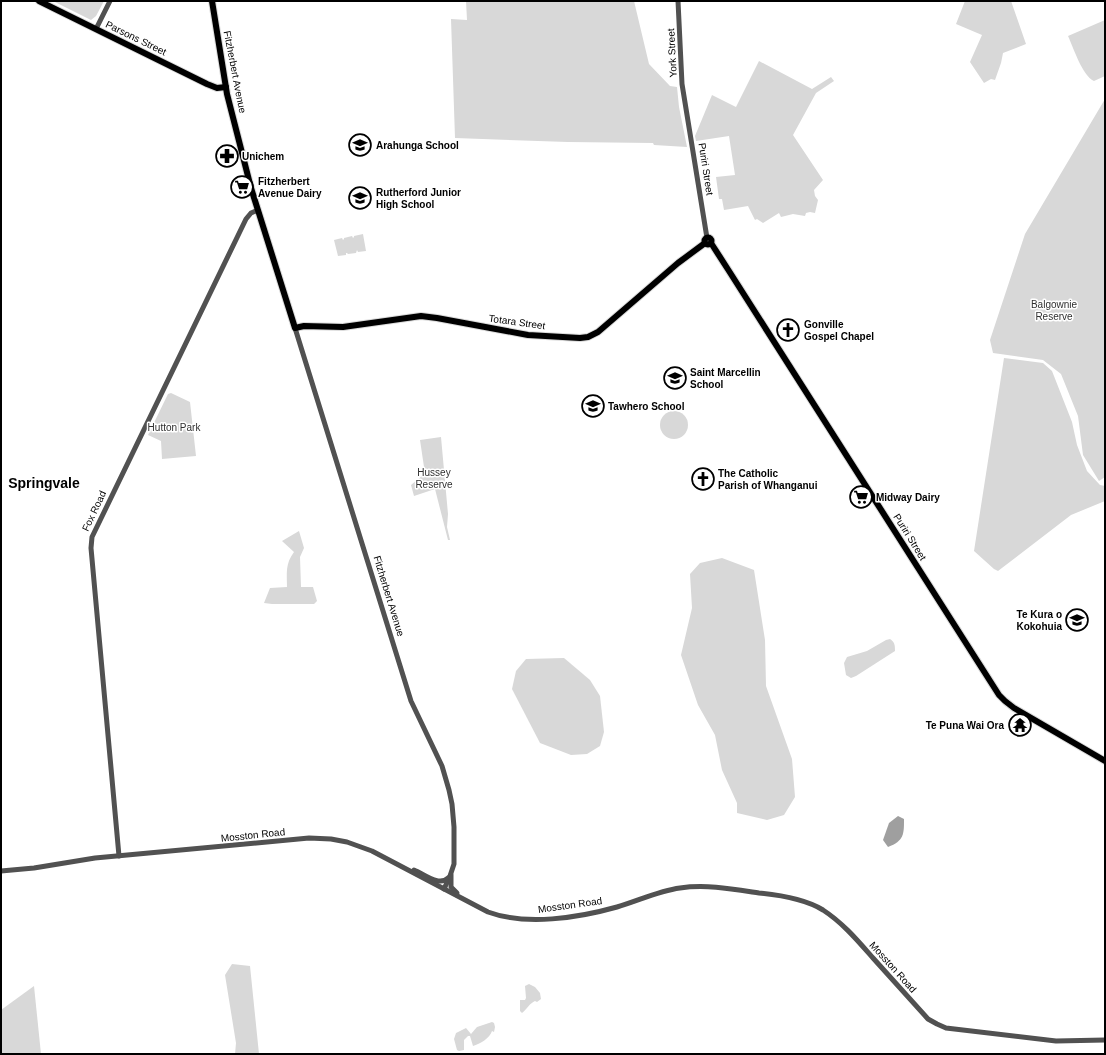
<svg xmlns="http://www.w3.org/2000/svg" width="1106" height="1055" viewBox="0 0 1106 1055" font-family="Arial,sans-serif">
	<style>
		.green { fill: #d8d8d8 }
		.water { fill: #9f9f9f }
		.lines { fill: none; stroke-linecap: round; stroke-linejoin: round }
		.major-casing { stroke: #dbdbdb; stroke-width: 8 }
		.minor { stroke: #515151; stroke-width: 5 }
		.major { stroke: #000; stroke-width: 6 }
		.labels { text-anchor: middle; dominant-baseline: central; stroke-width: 3; stroke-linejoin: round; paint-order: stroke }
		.street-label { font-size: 10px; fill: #000; stroke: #fff }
		.poi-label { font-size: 10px; font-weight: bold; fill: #000; stroke: #fff; text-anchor: start }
		.park-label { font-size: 10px; fill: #2f2f2f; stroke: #fff }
		.district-label { font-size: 14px; font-weight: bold; fill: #000; stroke: #fff }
	</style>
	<rect width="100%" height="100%" fill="#fff"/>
	<g class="green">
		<polygon points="53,1 104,1 96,16 91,20"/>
		<polygon points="466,1 634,1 649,64 670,86 677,87 679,107 687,147 654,145 653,143 568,142 455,138 451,19 467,20"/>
		<polygon points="965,1 1011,1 1026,44 1003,53 1001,63 995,80 991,79 984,83 970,62 982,35 956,24"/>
		<path d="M1105,20v56l-11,5c-12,-6 -20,-32 -26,-45z"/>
		<polygon points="759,61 812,89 831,77 834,81 816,93 793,135 823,180 814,190 815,196 818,200 815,213 810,212 806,213 805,216 793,214 781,217 779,213 763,223 757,219 755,220 748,206 724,210 722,199 719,199 716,177 735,175 729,136 696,141 695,136 712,95 736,107"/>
		<polygon points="1105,99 1105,477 1099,481 1083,455 1078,416 1061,374 1043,360 993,353 990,340 1025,234"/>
		<polygon points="363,234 366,251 358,252 357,250 356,253 348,254 347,253 346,253 346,255 338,256 334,240 342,238 343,240 344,239 344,238 352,236 353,238 354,237 354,236"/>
		<polygon points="1004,358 1043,363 1052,371 1072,422 1077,445 1087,471 1100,485 1105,486 1105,501 1071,515 998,571 994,569 974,551"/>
		<polygon points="171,393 190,402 196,456 162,459 161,441 148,435 168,394"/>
		<circle cx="674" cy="425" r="14"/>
		<polygon points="441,437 448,514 447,527 450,540 448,540 435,489 414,496 411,485 423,475 424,467 420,440"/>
		<path d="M299,531l5,17 -4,9 1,30h12l4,14 -3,3h-42l-8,-1 6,-15 17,-1c0,-14 -2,-23 7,-35l-12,-11z"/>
		<polygon points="722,558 754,570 765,640 766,686 792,759 795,797 784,815 767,820 737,813 737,803 722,770 715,735 698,705 681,655 692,608 690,574 700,563"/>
		<path d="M890,639c5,3 5,7 5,12l-39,25 -5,2 -5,-3 -2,-12 3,-6 20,-6 19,-11z"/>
		<polygon points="564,658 590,680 600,696 604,732 600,746 587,754 571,755 540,743 512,689 516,671 526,659"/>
		<polygon points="232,964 250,966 259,1054 235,1054 236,1043 225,975"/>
		<path d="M529,984l6,3 5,6 1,6 -4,3 -2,-1c-5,2 -8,8 -13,12l-2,-2v-11h5l1,-2 -1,-12z"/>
		<polygon points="34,986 41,1054 1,1054 1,1010"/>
		<path d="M492,1022l2,1 1,4 -1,5 -2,-1c-2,7 -12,13 -19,15l-3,-10h-2l-4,4v10l-5,1 -2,-1 -3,-11 2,-6 10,-5 5,6 6,-7z"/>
	</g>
	<path class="water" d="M898,816l6,3c0,15 0,22 -16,28l-5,-7 6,-17z"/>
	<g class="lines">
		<g class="major-casing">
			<g id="major">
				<polyline points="39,1 207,84 217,88 226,87"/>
				<polyline points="212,1 227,94 251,188 295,328 304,326 343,327 421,316 437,318 528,335 580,338 588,337 598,332 678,263 705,243"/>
				<circle cx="708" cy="241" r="3.5"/>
				<polyline points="711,243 729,271 999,695 1005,701 1014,708 1105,761"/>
			</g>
		</g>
		<g class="minor">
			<polyline points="678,1 682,84 707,238"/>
			<polyline points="96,29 110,1"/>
			<polyline points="295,328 411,701 442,766 449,790 452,804 454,827 454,864 450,876 444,889"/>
			<polyline points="119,856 91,548 92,537 246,219 251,213 258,210"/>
			<path d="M414,870c10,4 25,17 34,8"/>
			<path d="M1,871l33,-3 61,-10 214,-20 22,1 16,3 25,9 116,61c38,14 90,6 129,-5 21,-6 41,-16 63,-19 26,-4 53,1 79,5 21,2 46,6 64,17 20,13 35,31 50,48 19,21 37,41 55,61l9,5 9,4 110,13 49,-1"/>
			<polyline points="451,875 451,887 457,893"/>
		</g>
		<use href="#major" class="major"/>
	</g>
	<defs>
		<g id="school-ring" transform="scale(1.15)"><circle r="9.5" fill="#fff" stroke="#000" stroke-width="1.5"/><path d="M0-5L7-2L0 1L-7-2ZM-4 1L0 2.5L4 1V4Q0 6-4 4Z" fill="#000"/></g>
		<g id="pharmacy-ring" transform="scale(1.15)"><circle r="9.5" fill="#fff" stroke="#000" stroke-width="1.5"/><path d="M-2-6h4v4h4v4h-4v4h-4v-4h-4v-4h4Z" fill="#000"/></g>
		<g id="supermarket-ring" transform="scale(1.15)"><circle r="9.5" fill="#fff" stroke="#000" stroke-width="1.5"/><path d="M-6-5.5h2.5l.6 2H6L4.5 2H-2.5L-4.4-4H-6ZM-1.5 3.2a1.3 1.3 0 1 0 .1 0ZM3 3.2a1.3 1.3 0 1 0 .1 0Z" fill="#000"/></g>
		<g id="church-ring" transform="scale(1.15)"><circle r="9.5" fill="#fff" stroke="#000" stroke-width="1.5"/><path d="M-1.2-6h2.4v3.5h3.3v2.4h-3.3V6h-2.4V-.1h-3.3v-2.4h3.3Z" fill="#000"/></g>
		<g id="temple-ring" transform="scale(1.15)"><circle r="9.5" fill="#fff" stroke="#000" stroke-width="1.5"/><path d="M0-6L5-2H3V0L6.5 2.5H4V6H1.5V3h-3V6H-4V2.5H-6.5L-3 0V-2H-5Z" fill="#000"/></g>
	</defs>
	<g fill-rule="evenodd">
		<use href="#school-ring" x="360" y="145"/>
		<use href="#pharmacy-ring" x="227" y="156"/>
		<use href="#supermarket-ring" x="242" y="187"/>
		<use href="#school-ring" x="360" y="198"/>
		<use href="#church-ring" x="788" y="330"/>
		<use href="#school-ring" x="675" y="378"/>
		<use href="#school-ring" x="593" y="406"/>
		<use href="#church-ring" x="703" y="479"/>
		<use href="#supermarket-ring" x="861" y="497"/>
		<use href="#school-ring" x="1077" y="620"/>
		<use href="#temple-ring" x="1020" y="725"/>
	</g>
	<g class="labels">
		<g class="street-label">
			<text transform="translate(136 38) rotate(26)">Parsons Street</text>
			<text transform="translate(672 53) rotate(-93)">York Street</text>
			<text transform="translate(235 72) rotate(79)">Fitzherbert Avenue</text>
			<text transform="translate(706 169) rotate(81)">Puriri Street</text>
			<text transform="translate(517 322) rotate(8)">Totara Street</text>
			<text transform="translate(94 511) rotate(-65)">Fox Road</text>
			<text transform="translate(910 537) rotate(58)">Puriri Street</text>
			<text transform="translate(389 596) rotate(73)">Fitzherbert Avenue</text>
			<text transform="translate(253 835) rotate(-6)">Mosston Road</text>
			<text transform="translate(570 905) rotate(-8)">Mosston Road</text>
			<text transform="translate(893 967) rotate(48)">Mosston Road</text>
		</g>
		<g class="poi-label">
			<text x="376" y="145">Arahunga School</text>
			<text x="242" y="156">Unichem</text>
			<text x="258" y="181">Fitzherbert<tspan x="258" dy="12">Avenue Dairy</tspan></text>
			<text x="376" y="192">Rutherford Junior<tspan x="376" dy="12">High School</tspan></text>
			<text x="804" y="324">Gonville<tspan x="804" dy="12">Gospel Chapel</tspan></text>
			<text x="690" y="372">Saint Marcellin<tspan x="690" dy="12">School</tspan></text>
			<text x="608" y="406">Tawhero School</text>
			<text x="718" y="473">The Catholic<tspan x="718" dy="12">Parish of Whanganui</tspan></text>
			<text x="876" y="497">Midway Dairy</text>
			<text x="1062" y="614" text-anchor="end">Te Kura o<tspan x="1062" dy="12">Kokohuia</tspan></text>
			<text x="1004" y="725" text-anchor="end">Te Puna Wai Ora</text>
		</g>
		<g class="park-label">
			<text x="1054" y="304">Balgownie<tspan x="1054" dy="12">Reserve</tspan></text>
			<text x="174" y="427">Hutton Park</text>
			<text x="434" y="472">Hussey<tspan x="434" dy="12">Reserve</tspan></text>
		</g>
		<g class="district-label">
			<text x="44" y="483">Springvale</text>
		</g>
	</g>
	<rect width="1106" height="1055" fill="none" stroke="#000000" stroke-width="4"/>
</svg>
